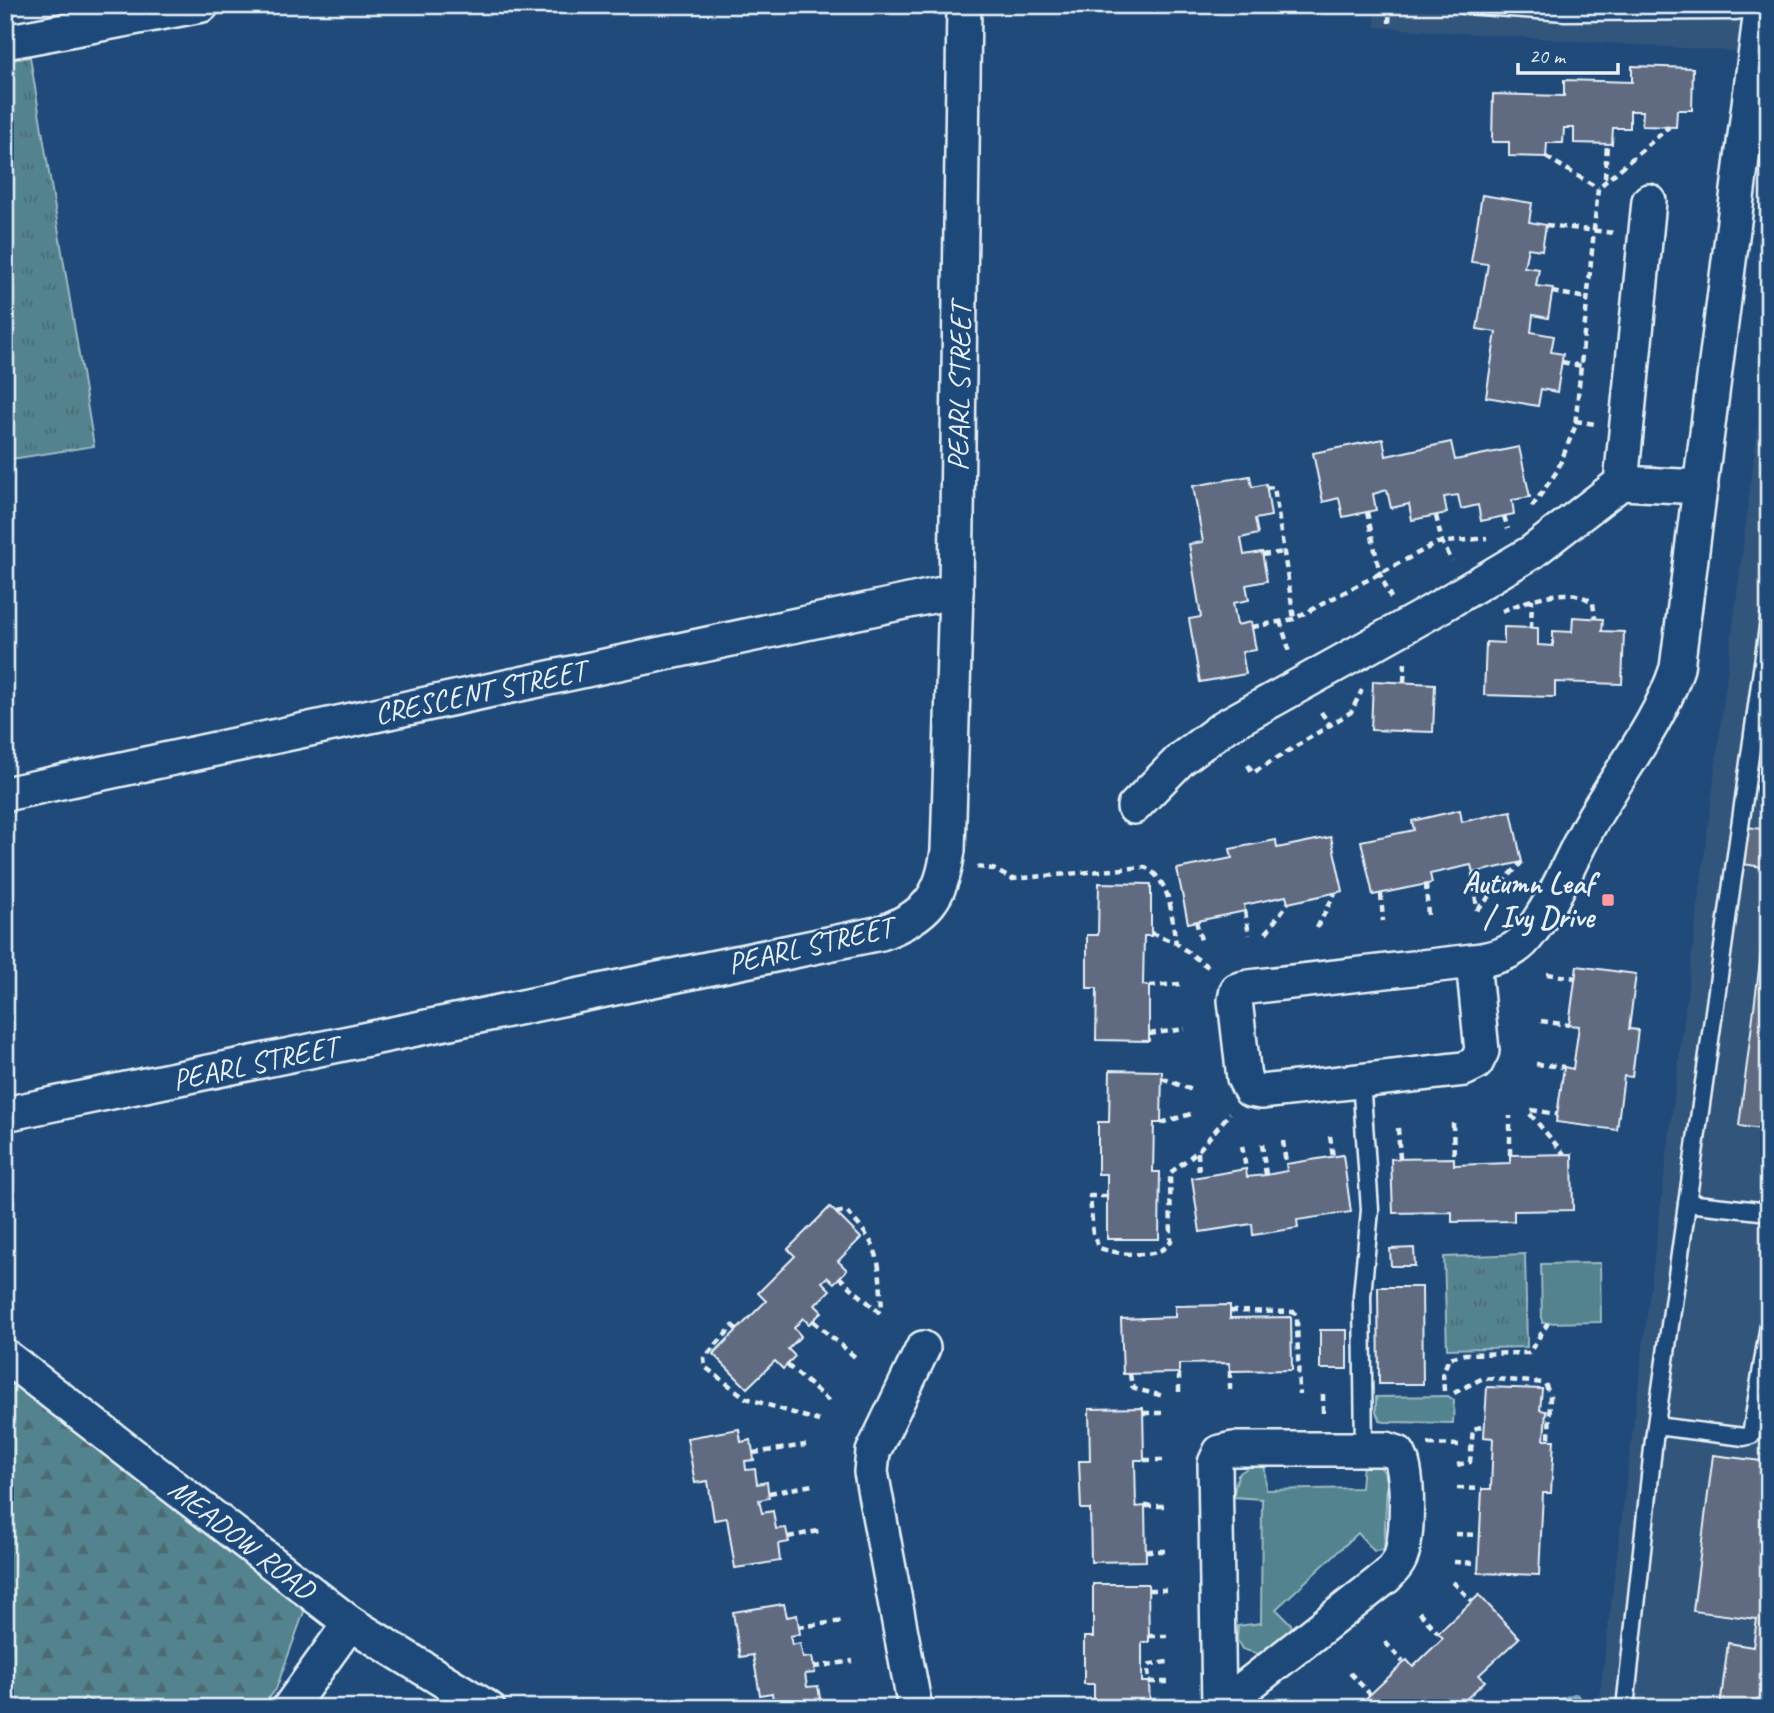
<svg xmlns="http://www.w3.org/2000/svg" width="1774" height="1713" viewBox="0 0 1774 1713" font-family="Caveat,sans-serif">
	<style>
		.built { fill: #32547c }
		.green { fill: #52838e; stroke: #9dbac3; stroke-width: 2 }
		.forest { fill: url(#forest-firs); stroke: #9dbac3; stroke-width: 2 }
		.park { fill: url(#park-tufts); stroke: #9dbac3; stroke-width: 2 }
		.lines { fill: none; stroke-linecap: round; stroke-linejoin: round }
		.stream { stroke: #84a9c2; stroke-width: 10 }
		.building { fill: #606a81; stroke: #e8f1f8; stroke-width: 2 }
		.service-casing { stroke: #e8f1f8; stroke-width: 21 }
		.minor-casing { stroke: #e8f1f8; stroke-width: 38 }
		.path { stroke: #e8f1f8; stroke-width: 4.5; stroke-dasharray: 7 5; stroke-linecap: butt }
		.service { stroke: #1f4a7a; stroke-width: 16 }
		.minor { stroke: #1f4a7a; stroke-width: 33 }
		.poi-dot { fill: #ff9aa2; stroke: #1f4a7a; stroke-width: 2.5 }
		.labels { text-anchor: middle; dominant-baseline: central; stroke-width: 5; stroke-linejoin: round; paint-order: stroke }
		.street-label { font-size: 30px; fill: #e8f1f8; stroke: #1f4a7a }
		.poi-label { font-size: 30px; font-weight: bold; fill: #e8f1f8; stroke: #1f4a7a; text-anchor: end }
	</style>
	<defs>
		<pattern id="forest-firs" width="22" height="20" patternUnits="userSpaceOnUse" patternTransform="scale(1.75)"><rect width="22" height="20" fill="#52838e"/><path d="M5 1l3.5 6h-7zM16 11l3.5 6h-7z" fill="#4d6b73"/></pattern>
		<pattern id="park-tufts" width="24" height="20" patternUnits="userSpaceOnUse" patternTransform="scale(1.75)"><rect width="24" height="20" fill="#52838e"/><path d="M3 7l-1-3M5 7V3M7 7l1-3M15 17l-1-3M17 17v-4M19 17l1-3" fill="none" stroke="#4d6b73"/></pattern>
	</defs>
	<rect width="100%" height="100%" fill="#1f4a7a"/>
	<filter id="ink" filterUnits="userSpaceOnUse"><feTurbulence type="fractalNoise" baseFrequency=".0143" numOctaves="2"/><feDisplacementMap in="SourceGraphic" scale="14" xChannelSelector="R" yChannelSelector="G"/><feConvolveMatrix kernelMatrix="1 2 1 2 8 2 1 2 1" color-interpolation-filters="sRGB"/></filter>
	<g filter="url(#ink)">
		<g class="built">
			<polygon points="1375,5 1769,5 1769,54 1375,27"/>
			<polygon points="1769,341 1769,1708 1598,1708 1764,377"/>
		</g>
		<g class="green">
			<polygon points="1600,1263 1601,1322 1542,1323 1541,1264"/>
			<polygon points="1448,1396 1454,1400 1453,1423 1385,1422 1380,1421 1376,1412 1376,1397"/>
			<polygon points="1375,1462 1383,1470 1387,1480 1384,1550 1374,1551 1358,1533 1276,1609 1291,1624 1292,1631 1262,1655 1242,1649 1237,1640 1238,1626 1261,1623 1262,1499 1233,1497 1238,1474 1254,1464 1262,1465 1265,1469 1266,1490 1361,1488 1363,1463"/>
		</g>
		<polygon class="forest" points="5,1375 306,1606 276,1689 261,1708 101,1708 85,1697 76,1708 5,1708"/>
		<g class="park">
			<polygon points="30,57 94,446 5,460 5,61"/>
			<polygon points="1525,1254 1527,1347 1447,1349 1444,1257"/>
		</g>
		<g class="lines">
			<polyline class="stream" points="1547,1708 1575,1698"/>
		</g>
		<g class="building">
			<polygon points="1632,66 1693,68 1692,110 1677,110 1676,127 1642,126 1643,111 1630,111 1630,128 1613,128 1612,144 1574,143 1574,128 1564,128 1563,143 1547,143 1546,157 1509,156 1509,142 1492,142 1493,94 1564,96 1564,80 1632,82"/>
			<polygon points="1482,195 1532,203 1529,222 1546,225 1542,250 1528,248 1524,267 1539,269 1536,286 1553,288 1548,318 1533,315 1531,332 1554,336 1551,352 1563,354 1557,392 1541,389 1538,406 1486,397 1496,332 1477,329 1488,264 1471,262"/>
			<polygon points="1383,439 1386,456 1451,442 1455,460 1519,447 1530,497 1512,500 1514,514 1481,521 1478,505 1461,509 1458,495 1444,497 1447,513 1412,520 1409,504 1391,508 1387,490 1373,494 1376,510 1343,517 1339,498 1323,502 1313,453"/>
			<polygon points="1250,476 1252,487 1266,484 1271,516 1255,519 1258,534 1241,538 1244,555 1262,552 1267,581 1246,585 1249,600 1233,603 1237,625 1251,622 1256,650 1242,652 1246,674 1200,682 1189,619 1201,617 1189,544 1203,542 1193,486"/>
			<polygon points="1573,617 1603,619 1602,631 1624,632 1622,684 1555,682 1555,697 1484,695 1486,642 1504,643 1504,627 1538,628 1538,645 1553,646 1553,631 1572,632"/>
			<polygon points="1373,681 1435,684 1433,732 1371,730"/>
			<polygon points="1460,810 1462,822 1511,811 1522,862 1473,873 1471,865 1430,874 1432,883 1373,895 1361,841 1414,830 1412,821"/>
			<polygon points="1747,827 1769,830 1769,868 1743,864"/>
			<polygon points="1331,837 1343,891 1288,903 1286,896 1244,905 1245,911 1188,923 1177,869 1232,858 1230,849 1276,840 1277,848"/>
			<polygon points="1099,883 1151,884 1151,936 1144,936 1143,985 1149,986 1149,1041 1096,1040 1097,988 1087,988 1087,935 1098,935"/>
			<polygon points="1769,891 1769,1130 1739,1126"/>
			<polygon points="1577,966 1636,974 1629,1029 1638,1030 1632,1077 1624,1076 1617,1130 1556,1122 1564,1067 1573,1069 1579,1026 1569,1025"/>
			<polygon points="1110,1070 1162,1071 1161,1123 1154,1123 1153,1172 1160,1172 1159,1239 1107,1239 1107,1174 1098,1174 1098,1122 1109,1122"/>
			<polygon points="1572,1154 1573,1210 1514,1211 1514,1221 1452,1222 1452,1212 1393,1213 1391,1159 1454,1158 1454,1165 1510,1163 1510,1155"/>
			<polygon points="1343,1155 1351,1212 1297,1220 1298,1228 1253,1235 1252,1224 1200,1232 1192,1178 1246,1169 1247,1177 1266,1175 1287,1171 1286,1164"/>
			<polygon points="830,1207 861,1238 838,1261 847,1270 834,1283 827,1277 822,1282 830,1290 815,1305 822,1312 809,1324 803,1318 794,1328 801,1336 788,1349 795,1356 783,1369 775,1361 747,1388 713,1354 766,1301 758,1293 795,1256 788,1249"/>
			<polygon points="1414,1248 1415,1266 1391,1266 1390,1249"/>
			<polygon points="1378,1287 1422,1287 1423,1384 1379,1384"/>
			<polygon points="1230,1305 1230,1318 1291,1317 1292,1370 1230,1371 1229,1363 1179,1364 1179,1373 1123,1374 1121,1319 1175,1317 1175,1306"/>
			<rect x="1320" y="1330" width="27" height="39"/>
			<polygon points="1487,1387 1542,1389 1540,1410 1546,1411 1544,1440 1554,1440 1551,1493 1543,1493 1539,1575 1478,1573 1482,1489 1491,1489 1493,1438 1484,1437"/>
			<polygon points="1143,1408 1144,1460 1135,1460 1136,1507 1145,1506 1146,1561 1091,1562 1090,1509 1081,1509 1079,1461 1090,1461 1089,1409"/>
			<polygon points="739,1429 741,1442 751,1440 753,1453 754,1460 745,1461 746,1470 755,1469 757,1484 767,1482 769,1498 759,1500 762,1513 773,1511 776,1529 786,1528 789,1542 778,1544 780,1561 735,1568 727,1518 714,1520 708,1481 695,1483 687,1438"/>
			<polygon points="1713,1455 1769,1462 1769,1708 1720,1708 1728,1643 1753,1647 1757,1619 1693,1611"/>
			<polygon points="1093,1584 1148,1584 1149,1642 1142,1642 1142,1682 1149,1682 1150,1708 1094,1708 1094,1684 1084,1684 1084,1637 1093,1637"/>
			<polygon points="1479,1595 1519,1638 1479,1675 1485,1681 1457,1708 1369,1708 1363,1701 1407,1660 1413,1667 1443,1638 1438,1633"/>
			<polygon points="784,1604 787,1617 797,1615 800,1634 790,1636 792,1645 800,1643 803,1658 812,1657 815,1673 805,1674 807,1687 818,1686 821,1704 832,1702 832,1708 774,1708 772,1693 760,1695 753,1655 740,1657 733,1612"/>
		</g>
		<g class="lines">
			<g class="service-casing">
				<g id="service">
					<polyline points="1465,5 1565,12 1734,11 1761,8"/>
					<polyline points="1361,1080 1370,1210 1362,1296 1364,1449"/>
					<polyline points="1687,1203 1769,1212"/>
					<polyline points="1656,1426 1744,1437 1751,1435 1769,1325"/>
					<polyline points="1625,1708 1654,1439 1769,620"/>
				</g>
			</g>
			<g class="minor-casing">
				<g id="minor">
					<polyline points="5,42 202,5"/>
					<polyline points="1621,483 1701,487"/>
					<polyline points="5,794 956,591"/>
					<polyline points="1134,807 1181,759 1224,727 1429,613 1532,552 1621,483 1649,201"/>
					<path d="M1473,961l9,90 -6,12 -12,6 -203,23 -11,-2 -6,-12 -9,-78 2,-10 12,-3 224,-26c18,-2 41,-8 53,-23 29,-35 43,-77 65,-116 29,-51 68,-98 86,-154l84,-658 8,-2"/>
					<path d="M5,1114l876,-181c45,-17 61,-35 67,-83l8,-259 8,-586"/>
					<polyline points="5,1356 350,1623 488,1708"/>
					<polyline points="289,1708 350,1623"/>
					<polyline points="915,1708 871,1472 873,1452 923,1348"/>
					<path d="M1219,1708l-4,-245 5,-11 13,-3h153l12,4c12,16 10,87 2,106 -3,7 -9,13 -14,18l-167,131"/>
				</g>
			</g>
			<g class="path">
				<polyline points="1389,23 1390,5"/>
				<polyline points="1546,157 1598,188"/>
				<polyline points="1605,178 1607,144"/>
				<polyline points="1546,225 1615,233"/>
				<polyline points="1552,292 1587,298"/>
				<polyline points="1562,362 1581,366"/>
				<polyline points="1575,421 1595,424"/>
				<polyline points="1266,488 1274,487 1294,619"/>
				<polyline points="1532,507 1557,471 1575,427 1598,188 1669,127"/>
				<polyline points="1367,512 1380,574 1391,598"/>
				<polyline points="1436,516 1442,542 1452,561"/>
				<polyline points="1504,516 1508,529"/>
				<polyline points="1262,555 1284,552"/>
				<path d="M1502,611c25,-10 67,-28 91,-8l2,15"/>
				<polyline points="1280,621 1291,655"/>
				<polyline points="1252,627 1294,619 1437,543 1487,538"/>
				<polyline points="1531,628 1532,599"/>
				<polyline points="1404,682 1405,662"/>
				<polyline points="1321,712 1330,725"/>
				<polyline points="1248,765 1253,773 1351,712 1362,690"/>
				<path d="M977,867l16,2 19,10 133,-12c27,15 26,48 31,76"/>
				<polyline points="1473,873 1477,910"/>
				<polyline points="1426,884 1428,916"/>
				<polyline points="1381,894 1383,921"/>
				<polyline points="1477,910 1522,862"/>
				<polyline points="1245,911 1249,935"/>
				<polyline points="1196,921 1201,940"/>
				<polyline points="1317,928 1335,893"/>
				<polyline points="1151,933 1176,943 1212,970"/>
				<polyline points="1266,933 1288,903"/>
				<polyline points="1547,974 1576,978"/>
				<polyline points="1149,986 1180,984"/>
				<polyline points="1541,1021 1569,1025"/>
				<polyline points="1149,1034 1185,1029"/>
				<polyline points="1536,1064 1564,1067"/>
				<polyline points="1162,1078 1192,1090"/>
				<polyline points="1531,1110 1557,1114"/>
				<polyline points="1530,1114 1564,1154"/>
				<polyline points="1161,1123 1194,1113"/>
				<polyline points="1453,1123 1454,1158"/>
				<polyline points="1398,1128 1400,1159"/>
				<polyline points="1330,1136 1333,1157"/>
				<polyline points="1283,1141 1286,1164"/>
				<polyline points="1262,1144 1266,1175"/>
				<polyline points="1242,1146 1246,1169"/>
				<polyline points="1198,1152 1199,1177"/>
				<polyline points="1510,1155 1510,1116"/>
				<path d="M1107,1196h-17l3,38 6,14c18,6 62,13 72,-7l-1,-68 28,-22 32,-38"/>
				<path d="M836,1213l10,-2c37,39 32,46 36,98"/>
				<polyline points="839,1277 880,1313"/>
				<polyline points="1230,1311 1294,1312 1297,1319 1299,1394"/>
				<polyline points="813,1321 855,1357"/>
				<polyline points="737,1330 733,1326 704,1358 705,1367 746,1398 819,1421"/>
				<polyline points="787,1365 830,1402"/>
				<polyline points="1230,1371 1230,1395"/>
				<polyline points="1179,1373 1179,1396"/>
				<polyline points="1130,1374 1132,1386 1135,1389 1164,1396"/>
				<polyline points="1444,1391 1443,1373 1449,1358 1465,1354 1529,1353 1548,1323"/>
				<polyline points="1454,1393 1483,1378 1545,1383 1550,1396 1549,1440"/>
				<polyline points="1323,1394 1323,1417"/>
				<polyline points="1143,1413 1164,1413"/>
				<polyline points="1428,1444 1459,1445"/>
				<polyline points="753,1453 806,1445"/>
				<polyline points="1144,1460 1165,1460"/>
				<polyline points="1457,1465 1470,1462 1473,1429 1485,1426"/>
				<polyline points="1457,1488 1482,1489"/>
				<polyline points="769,1493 813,1485"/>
				<polyline points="1145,1506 1165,1506"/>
				<polyline points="1455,1534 1480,1535"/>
				<polyline points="788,1537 823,1530"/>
				<polyline points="1146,1551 1166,1551"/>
				<polyline points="1454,1562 1479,1563"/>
				<polyline points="1453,1582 1473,1602"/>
				<polyline points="1149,1590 1166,1590"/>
				<polyline points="1419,1612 1438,1633"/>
				<polyline points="798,1627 844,1621"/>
				<polyline points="1149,1636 1167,1636"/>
				<polyline points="1385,1642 1403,1662"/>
				<polyline points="814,1667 853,1661"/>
				<polyline points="1350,1673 1370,1694"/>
				<polyline points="1168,1682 1149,1682 1148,1667 1151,1664 1168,1662"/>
				<polyline points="858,1708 865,1707"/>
			</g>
			<use href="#service" class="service"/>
			<use href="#minor" class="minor"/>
		</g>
	</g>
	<rect class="poi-dot" x="1601" y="893" width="14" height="14" rx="3.5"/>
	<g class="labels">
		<g class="street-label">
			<text transform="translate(959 387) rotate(-89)">PEARL STREET</text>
			<text transform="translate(480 692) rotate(-12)">CRESCENT STREET</text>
			<text transform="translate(810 945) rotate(-13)">PEARL STREET</text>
			<text transform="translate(255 1063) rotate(-12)">PEARL STREET</text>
			<text transform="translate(242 1539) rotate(38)">MEADOW ROAD</text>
		</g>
		<g class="poi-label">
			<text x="1594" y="883">Autumn Leaf<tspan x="1594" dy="34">/ Ivy Drive</tspan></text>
		</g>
	</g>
	<rect width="1774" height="1713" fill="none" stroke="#1f4a7a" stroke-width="28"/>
	<rect x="14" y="14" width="1746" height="1685" fill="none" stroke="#e8f1f8" stroke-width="2.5" filter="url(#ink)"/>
	<path d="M1518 63v10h100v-10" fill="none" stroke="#e8f1f8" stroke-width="3.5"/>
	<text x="1529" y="63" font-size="21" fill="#e8f1f8" stroke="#1f4a7a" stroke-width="5" paint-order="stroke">20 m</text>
</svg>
